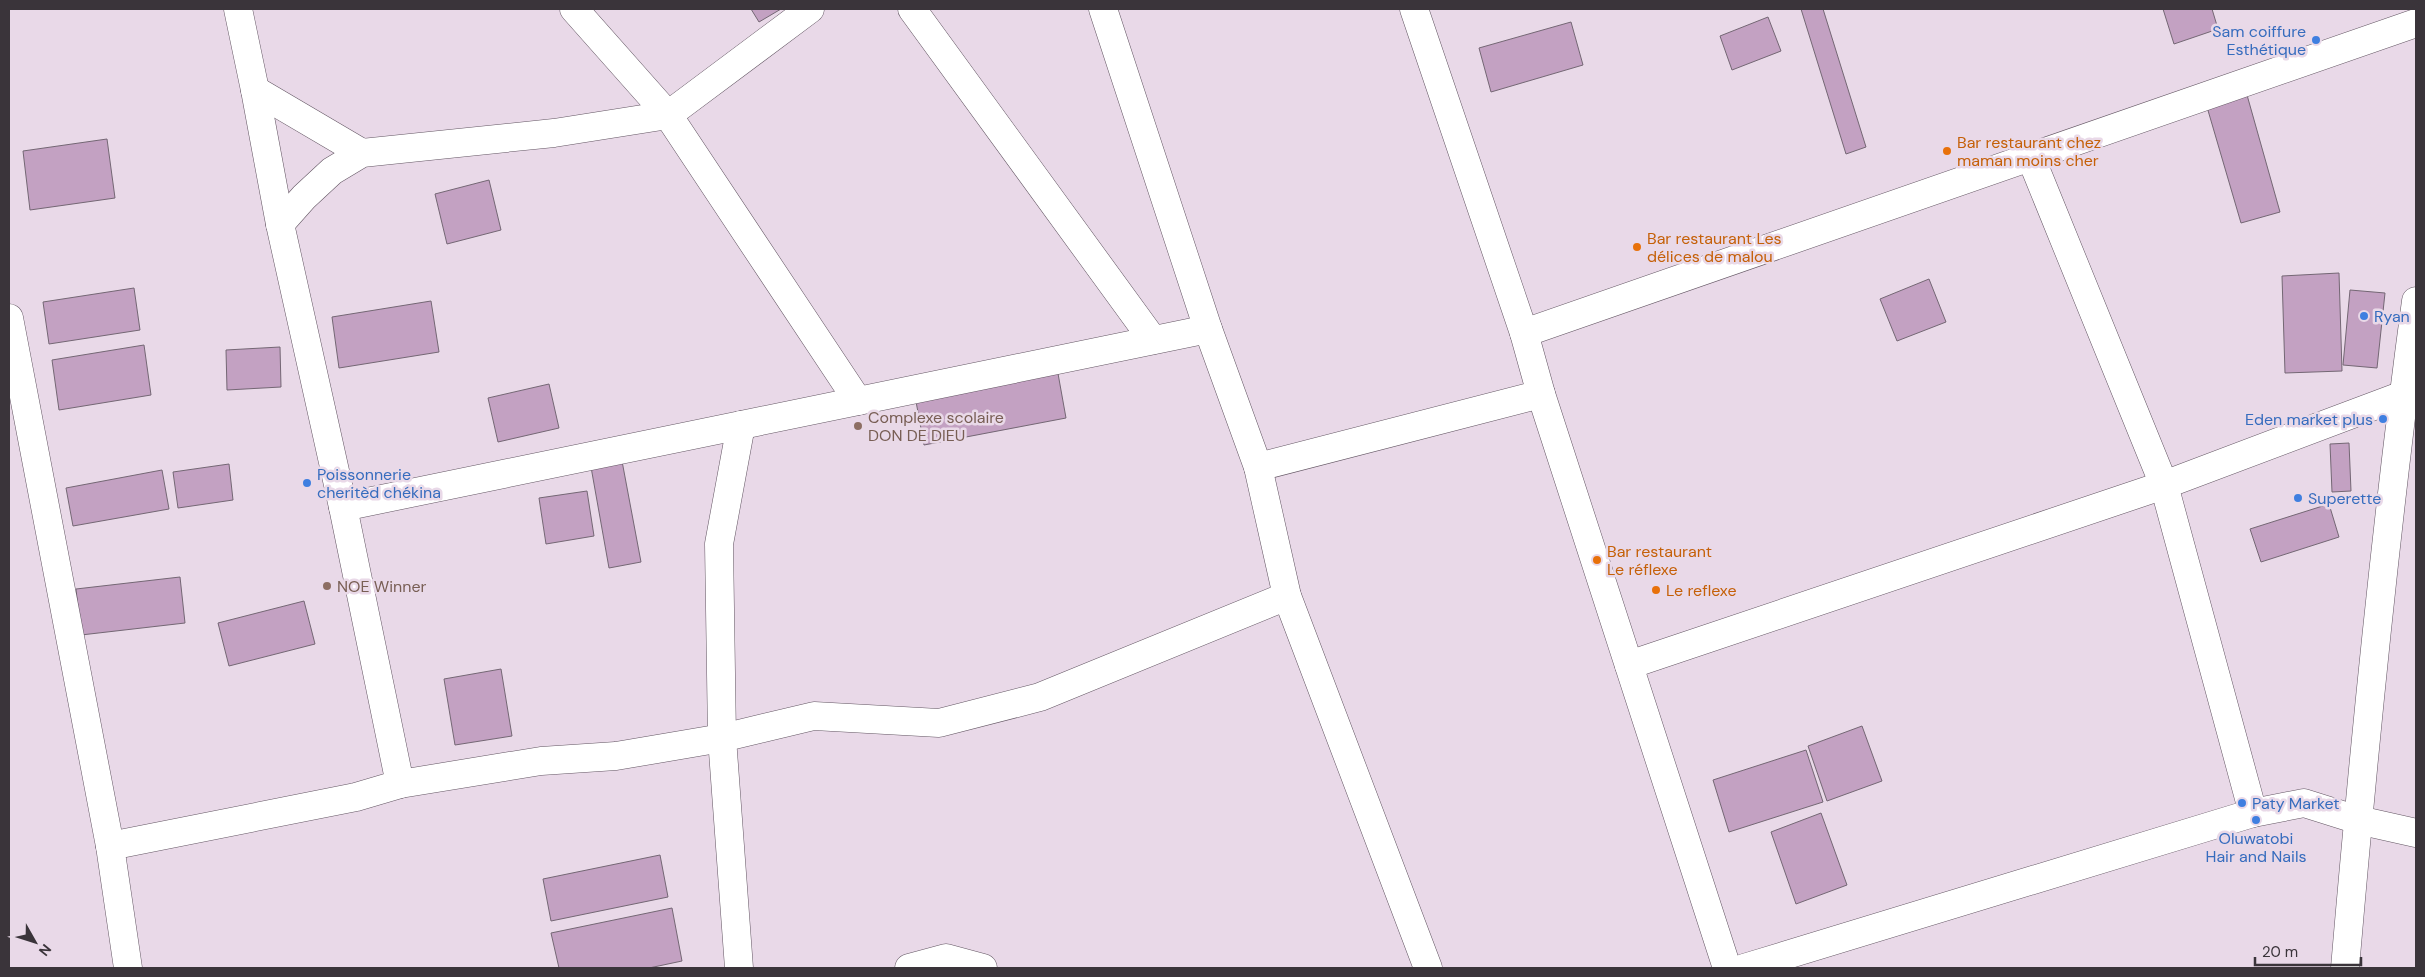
<svg xmlns="http://www.w3.org/2000/svg" width="2425" height="977" viewBox="0 0 2425 977" font-family="'DM Sans',sans-serif">
	<style>
		.building { fill: #c3a1c2; stroke: #746774 }
		.lines { fill: none; stroke-linecap: round; stroke-linejoin: round }
		.minor-casing { stroke: #635663; stroke-width: 29 }
		.major-casing { stroke: #635663; stroke-width: 29 }
		.minor { stroke: #fff; stroke-width: 28 }
		.major { stroke: #fff; stroke-width: 28 }
		.shop-dot { fill: #3f7fe0; stroke: #e9d9e8; stroke-width: 2 }
		.food-dot { fill: #e8710a; stroke: #e9d9e8; stroke-width: 2 }
		.education-dot { fill: #8d6e63; stroke: #e9d9e8; stroke-width: 2 }
		.labels { text-anchor: middle; dominant-baseline: central; stroke-width: 5; stroke-linejoin: round; paint-order: stroke }
		.shop-label { font-size: 16px; fill: #366cbe; stroke: #e9d9e8; text-anchor: start }
		.food-label { font-size: 16px; fill: #c56008; stroke: #e9d9e8; text-anchor: start }
		.education-label { font-size: 16px; fill: #785e54; stroke: #e9d9e8; text-anchor: start }
	</style>
	<rect width="100%" height="100%" fill="#e9d9e8"/>
	<g class="building">
		<polygon points="751,9 781,9 759,22"/>
		<polygon points="1801,9 1823,9 1866,147 1846,154"/>
		<polygon points="2163,9 2212,9 2218,29 2174,44"/>
		<polygon points="1768,17 1781,51 1732,70 1720,36"/>
		<polygon points="1571,22 1583,65 1491,92 1479,48"/>
		<polygon points="2247,95 2280,212 2241,223 2207,107"/>
		<polygon points="107,139 115,198 30,210 23,151"/>
		<polygon points="489,180 501,230 447,244 435,194"/>
		<polygon points="2339,273 2342,371 2285,373 2282,276"/>
		<polygon points="1929,279 1946,322 1897,341 1880,299"/>
		<polygon points="134,288 140,330 49,344 43,302"/>
		<polygon points="2350,290 2385,293 2377,368 2343,365"/>
		<polygon points="431,301 439,352 339,368 332,317"/>
		<polygon points="144,345 151,395 59,410 52,360"/>
		<polygon points="280,347 281,387 227,390 226,350"/>
		<polygon points="1057,368 1066,418 924,445 915,396"/>
		<polygon points="549,384 559,428 498,442 488,398"/>
		<polygon points="2349,443 2351,491 2332,492 2330,444"/>
		<polygon points="622,461 641,562 609,568 591,467"/>
		<polygon points="229,464 233,500 178,508 173,472"/>
		<polygon points="162,470 169,509 73,526 66,488"/>
		<polygon points="587,491 594,536 546,544 539,498"/>
		<polygon points="2329,504 2339,537 2261,562 2250,529"/>
		<polygon points="180,577 185,623 81,635 76,589"/>
		<polygon points="304,601 315,644 229,666 218,623"/>
		<polygon points="501,669 512,736 455,745 444,679"/>
		<polygon points="1862,726 1882,781 1827,801 1808,746"/>
		<polygon points="1806,750 1823,802 1729,832 1713,780"/>
		<polygon points="1821,813 1847,885 1796,904 1771,832"/>
		<polygon points="660,855 668,897 551,921 543,879"/>
		<polygon points="672,908 682,961 649,968 559,968 551,933"/>
	</g>
	<g class="lines">
		<g class="minor-casing">
			<g id="minor">
				<polyline points="238,9 255,90 280,224 343,507 400,784"/>
				<polyline points="574,9 668,115 858,401"/>
				<polyline points="912,9 1153,340"/>
				<polyline points="1103,9 1208,329 1258,467 1287,596 1428,968"/>
				<polyline points="1414,9 1524,333 1541,394 1727,968"/>
				<polyline points="255,90 362,153"/>
				<polyline points="2031,158 2164,485 2253,813"/>
				<polyline points="280,224 304,197 332,171 362,153 554,133 668,115 810,9"/>
				<polyline points="9,318 110,846 128,968"/>
				<polyline points="1524,333 2416,23"/>
				<polyline points="1258,467 1541,394"/>
				<polyline points="343,507 1208,329"/>
				<polyline points="1629,665 2164,485 2403,395"/>
				<polyline points="110,846 356,797 400,784 541,761 616,756 722,738 814,716 939,723 1040,697 1287,596"/>
				<polyline points="739,968 722,738 719,544 741,425"/>
				<polyline points="909,968 946,958 983,968"/>
				<polyline points="1744,968 2253,813 2304,803 2358,820 2416,833"/>
			</g>
		</g>
		<g class="major-casing">
			<path id="major" d="M2345,968c19,-222 41,-445 71,-667"/>
		</g>
		<use href="#minor" class="minor"/>
		<use href="#major" class="major"/>
	</g>
	<g class="shop-dot">
		<circle cx="2316" cy="40" r="5"/>
		<circle cx="2364" cy="316" r="5"/>
		<circle cx="2383" cy="419" r="5"/>
		<circle cx="307" cy="483" r="5"/>
		<circle cx="2298" cy="498" r="5"/>
		<circle cx="2242" cy="803" r="5"/>
		<circle cx="2256" cy="820" r="5"/>
	</g>
	<g class="food-dot">
		<circle cx="1947" cy="151" r="5"/>
		<circle cx="1637" cy="247" r="5"/>
		<circle cx="1597" cy="560" r="5"/>
		<circle cx="1656" cy="590" r="5"/>
	</g>
	<g class="education-dot">
		<circle cx="858" cy="426" r="5"/>
		<circle cx="327" cy="586" r="5"/>
	</g>
	<g class="labels">
		<g class="shop-label">
			<text x="2306" y="31" text-anchor="end">Sam coiffure<tspan x="2306" dy="18">Esthétique</tspan></text>
			<text x="2374" y="316">Ryan</text>
			<text x="2373" y="419" text-anchor="end">Eden market plus</text>
			<text x="317" y="474">Poissonnerie<tspan x="317" dy="18">cheritèd chékina</tspan></text>
			<text x="2308" y="498">Superette</text>
			<text x="2252" y="803">Paty Market</text>
			<text x="2256" y="838" text-anchor="middle">Oluwatobi<tspan x="2256" dy="18">Hair and Nails</tspan></text>
		</g>
		<g class="food-label">
			<text x="1957" y="142">Bar restaurant chez<tspan x="1957" dy="18">maman moins cher</tspan></text>
			<text x="1647" y="238">Bar restaurant Les<tspan x="1647" dy="18">délices de malou</tspan></text>
			<text x="1607" y="551">Bar restaurant<tspan x="1607" dy="18">Le réflexe</tspan></text>
			<text x="1666" y="590">Le reflexe</text>
		</g>
		<g class="education-label">
			<text x="868" y="417">Complexe scolaire<tspan x="868" dy="18">DON DE DIEU</tspan></text>
			<text x="337" y="586">NOE Winner</text>
		</g>
	</g>
	<rect width="2425" height="977" fill="none" stroke="#3a343a" stroke-width="20"/>
	<g transform="translate(35 942) rotate(129)" stroke="#e9d9e8" stroke-width="4" paint-order="stroke">
	<path d="M0-4L9 19L0 12L-9 19Z" fill="#3a343a"/>
	<text y="-8" font-size="14" font-weight="bold" text-anchor="middle" fill="#3a343a">N</text>
	</g>
	<path d="M2255 957v8h106v-8" fill="none" stroke="#3a343a" stroke-width="2.5"/>
	<text x="2262" y="957" font-size="15" fill="#3a343a" stroke="#e9d9e8" stroke-width="4" paint-order="stroke">20 m</text>
</svg>
